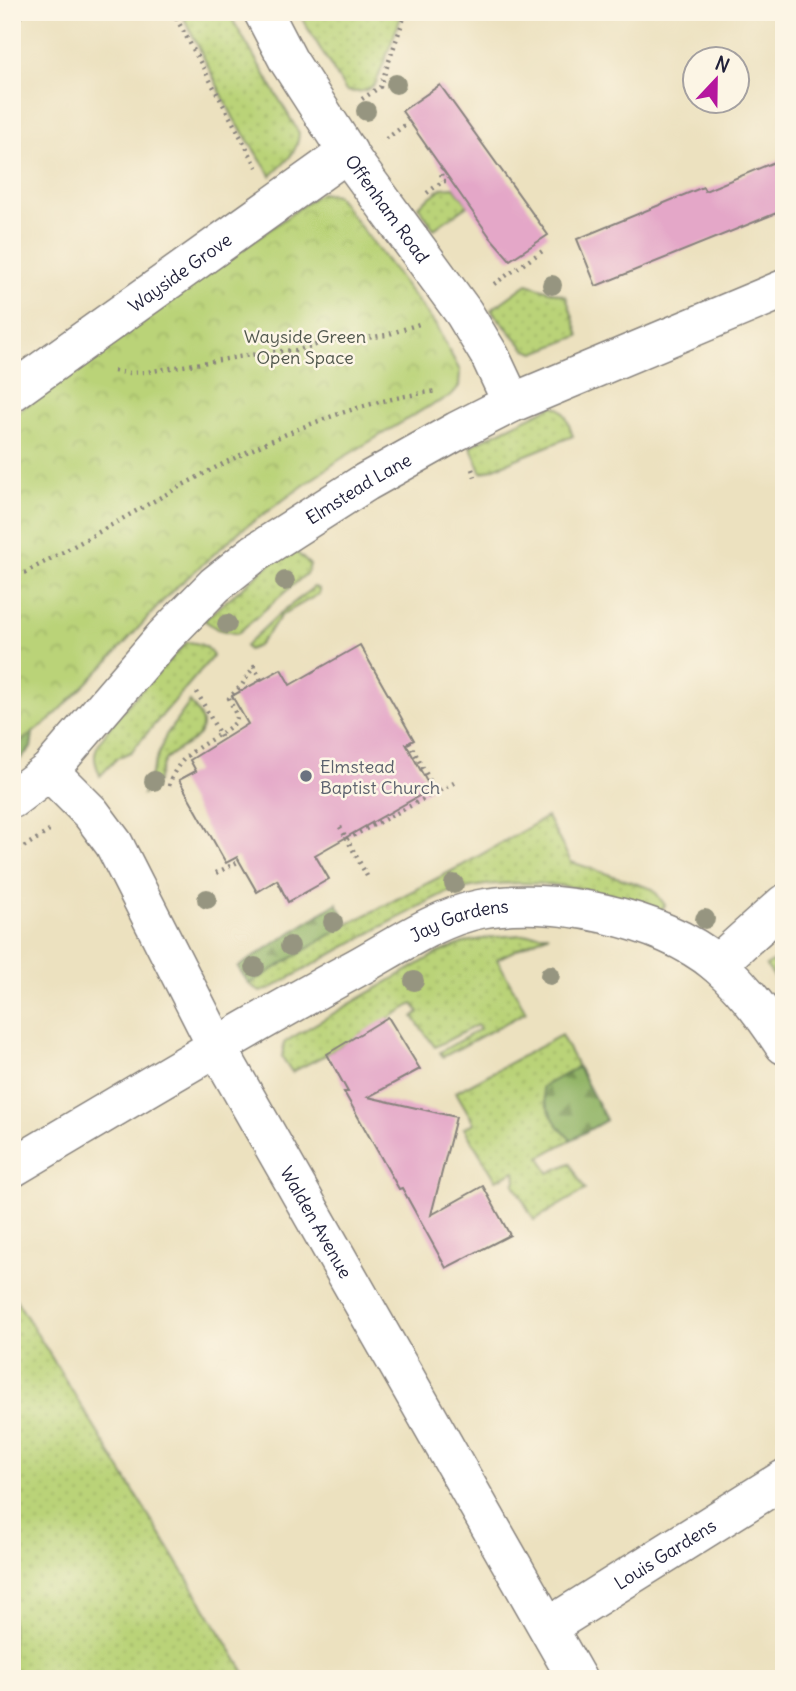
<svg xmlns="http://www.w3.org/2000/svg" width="796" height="1691" viewBox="0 0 796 1691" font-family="Delius,sans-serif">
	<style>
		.grass { fill: url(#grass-dots); stroke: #6e7a5a; stroke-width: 2 }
		.forest { fill: url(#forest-firs); stroke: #5a6c52; stroke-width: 2 }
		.park { fill: url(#park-crowns); stroke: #6e7a5a; stroke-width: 2 }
		.building { fill: #e4a7c8 }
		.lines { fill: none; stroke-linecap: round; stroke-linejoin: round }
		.minor-casing { stroke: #87827d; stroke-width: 41 }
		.path { stroke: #87827d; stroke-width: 4.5; stroke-dasharray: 2 5; stroke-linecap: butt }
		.minor { stroke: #fff; stroke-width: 38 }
		.tree { fill: #969580 }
		.worship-dot { fill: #6b7280; stroke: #fcf5e5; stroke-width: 2.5 }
		.labels { text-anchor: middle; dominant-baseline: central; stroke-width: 5; stroke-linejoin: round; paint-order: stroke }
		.street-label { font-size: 18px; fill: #22223b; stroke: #fcf5e5 }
		.park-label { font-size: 18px; fill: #50574d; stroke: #fcf5e5 }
		.worship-label { font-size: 18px; fill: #5b616d; stroke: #fcf5e5; text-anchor: start }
	</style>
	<defs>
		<pattern id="grass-dots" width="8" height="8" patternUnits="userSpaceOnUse" patternTransform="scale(1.75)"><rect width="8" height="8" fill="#bad378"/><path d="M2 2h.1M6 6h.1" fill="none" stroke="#a0b569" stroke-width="1.8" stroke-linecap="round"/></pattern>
		<pattern id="forest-firs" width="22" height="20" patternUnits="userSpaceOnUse" patternTransform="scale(1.75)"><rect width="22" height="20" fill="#93b568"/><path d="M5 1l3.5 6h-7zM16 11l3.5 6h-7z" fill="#789357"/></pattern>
		<pattern id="park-crowns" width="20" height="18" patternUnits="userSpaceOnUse" patternTransform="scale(1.75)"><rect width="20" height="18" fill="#bad378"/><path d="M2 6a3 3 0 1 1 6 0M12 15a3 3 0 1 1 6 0" fill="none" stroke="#a0b569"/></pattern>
	</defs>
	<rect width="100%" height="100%" fill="#fcf5e5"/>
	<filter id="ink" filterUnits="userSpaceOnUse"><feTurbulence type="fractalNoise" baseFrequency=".0143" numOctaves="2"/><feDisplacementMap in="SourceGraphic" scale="14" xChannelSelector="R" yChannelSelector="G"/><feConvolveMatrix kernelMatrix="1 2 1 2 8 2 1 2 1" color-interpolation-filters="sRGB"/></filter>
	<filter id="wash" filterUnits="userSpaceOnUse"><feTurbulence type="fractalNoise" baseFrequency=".00686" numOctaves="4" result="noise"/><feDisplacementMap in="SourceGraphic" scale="28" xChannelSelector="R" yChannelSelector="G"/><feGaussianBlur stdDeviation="1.57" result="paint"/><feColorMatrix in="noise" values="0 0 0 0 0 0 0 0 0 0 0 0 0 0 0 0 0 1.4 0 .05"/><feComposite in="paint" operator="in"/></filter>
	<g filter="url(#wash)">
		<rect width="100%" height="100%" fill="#ece1bf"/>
		<g class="grass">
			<path d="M181,12h47l71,121c-1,20 -14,29 -28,43l-37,-57z"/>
			<path d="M298,12h105l-27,71c-9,9 -17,10 -30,8z"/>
			<polygon points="454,187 468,205 434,229 418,206 442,188"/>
			<polygon points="527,284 566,296 579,336 535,353 526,350 491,310"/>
			<path d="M552,406c14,0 16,19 21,30l-91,37 -12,-27z"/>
			<polygon points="294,550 310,565 307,573 237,634 217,629 204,620 282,554"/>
			<polygon points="314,587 319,589 319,594 282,615 258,646 248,650 245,646 278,615"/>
			<path d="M187,642c12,1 20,3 26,14l-82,96 -14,6 -17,18c-2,-7 -6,-14 -5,-21 0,-21 75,-95 92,-113z"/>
			<path d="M190,702c5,7 13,16 12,24 -1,16 -27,22 -36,33 -10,14 -4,26 -23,35l23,-59z"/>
			<path d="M547,817l24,45 82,27 12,16 -4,6c-64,-25 -141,-37 -208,-20 -15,3 -30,14 -43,21 -48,24 -93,51 -140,77l-10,3 -11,-8 99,-60 113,-58z"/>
			<polygon points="536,934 549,934 497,959 526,1012 443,1057 440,1052 480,1029 477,1025 435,1047 413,1017 419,1012 413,1004 327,1054 292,1072 282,1057 284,1043 293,1037 436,954 466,942 494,937"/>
			<polygon points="779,958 784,966 784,989 766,966"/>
			<polygon points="561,1035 606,1120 540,1157 549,1173 570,1163 585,1190 534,1220 514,1184 516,1181 515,1171 496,1180 464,1128 474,1123 456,1092"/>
			<polygon points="12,1293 249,1679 12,1679"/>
		</g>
		<g class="forest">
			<polygon points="12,704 33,733 31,748 12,767"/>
			<polygon points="337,903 348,924 249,984 238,967"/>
			<path d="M578,1067l28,53 -35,20c-16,-16 -26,-31 -29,-53z"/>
		</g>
		<polygon class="park" points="320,193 336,195 435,324 460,371 459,386 451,396 426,408 339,460 240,531 169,594 107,663 50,720 12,748 12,416"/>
		<g id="blocks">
			<g class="building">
				<polygon points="440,85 548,235 510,260 490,237 402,111"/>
				<polygon points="784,158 784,210 596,286 577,239 703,187 705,191"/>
				<polygon points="360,645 414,740 406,744 431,789 315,855 329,879 288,902 277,880 257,892 237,857 226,863 179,780 196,771 190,760 248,724 232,696 281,669 290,685"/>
				<polygon points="388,1017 420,1069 368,1097 456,1117 431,1215 483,1186 510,1235 446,1268 402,1188 399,1189 344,1092 348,1092 327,1054"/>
			</g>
		</g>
	</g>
	<g filter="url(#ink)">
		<use href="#blocks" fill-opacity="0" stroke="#87827d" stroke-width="2"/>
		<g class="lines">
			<g class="minor-casing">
				<g id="minor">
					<path id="s1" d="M263,12l25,48 67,104 109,149 26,43 22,47"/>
					<path id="s2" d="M12,392l336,-240"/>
					<path id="s3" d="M49,771l42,42 23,31 103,203 360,632"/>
					<path id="s4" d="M12,799l37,-28 115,-134 51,-52 40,-32 111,-71 91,-51 55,-28 272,-114"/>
					<polyline points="717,964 784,904"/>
					<path id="s5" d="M12,1168c113,-67 225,-135 339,-197 41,-22 84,-53 129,-62 70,-14 182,8 237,55 26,22 48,52 67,81"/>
					<path id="s6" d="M548,1627l236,-148"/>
				</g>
			</g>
			<g class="path">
				<polyline points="173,12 257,167"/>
				<polyline points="12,16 20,17 21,12"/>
				<polyline points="362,99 380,87 406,12"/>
				<polyline points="386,139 409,122"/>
				<polyline points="442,168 440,170 443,181"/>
				<polyline points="427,193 443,181 450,181"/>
				<polyline points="494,284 544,250"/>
				<polyline points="114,371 129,373 146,372 269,352 298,350 336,339 361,339 386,335 422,323"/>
				<polyline points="472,469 476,480"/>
				<path d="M12,579c135,-68 273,-170 426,-188"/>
				<polyline points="197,692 222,739"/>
				<polyline points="409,742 436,792"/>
				<path d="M169,786c10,-37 41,-41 67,-64l1,-5 -8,-19 13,-13 12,-19 7,14"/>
				<polyline points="340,827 347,839"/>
				<polyline points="12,854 51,830"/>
				<polyline points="216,873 240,861"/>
				<polyline points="367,876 347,839 454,783"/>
			</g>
			<use href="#minor" class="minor"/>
		</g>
		<g class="tree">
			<circle cx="396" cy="84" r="10"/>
			<circle cx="366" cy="111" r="10"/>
			<circle cx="552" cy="285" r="10"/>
			<circle cx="285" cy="581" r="10"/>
			<circle cx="227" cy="624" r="10"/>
			<circle cx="154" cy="781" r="10"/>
			<circle cx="454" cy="884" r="10"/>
			<circle cx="207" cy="899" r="10"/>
			<circle cx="705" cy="919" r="10"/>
			<circle cx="333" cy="922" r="10"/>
			<circle cx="290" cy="946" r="10"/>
			<circle cx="255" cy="967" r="10"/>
			<circle cx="550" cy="975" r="10"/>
			<circle cx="414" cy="981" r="10"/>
		</g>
	</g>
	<circle class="worship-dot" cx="306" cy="776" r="7"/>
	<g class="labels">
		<g class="street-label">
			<text stroke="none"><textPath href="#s1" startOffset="233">Offenham Road</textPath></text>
			<text stroke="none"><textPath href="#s2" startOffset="206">Wayside Grove</textPath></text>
			<text stroke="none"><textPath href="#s4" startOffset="469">Elmstead Lane</textPath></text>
			<text stroke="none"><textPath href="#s5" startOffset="513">Jay Gardens</textPath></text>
			<text stroke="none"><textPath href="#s3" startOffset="527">Walden Avenue</textPath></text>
			<text stroke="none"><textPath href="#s6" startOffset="138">Louis Gardens</textPath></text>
		</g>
		<g class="park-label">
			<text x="305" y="336">Wayside Green<tspan x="305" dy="21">Open Space</tspan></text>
		</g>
		<g class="worship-label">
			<text x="320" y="766">Elmstead<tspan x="320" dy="21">Baptist Church</tspan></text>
		</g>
	</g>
	<rect width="796" height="1691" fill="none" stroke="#fcf5e5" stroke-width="42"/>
	<g transform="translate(716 80) rotate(22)"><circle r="33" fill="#fcf5e5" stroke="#a5a1a1" stroke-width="2"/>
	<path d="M0-5L12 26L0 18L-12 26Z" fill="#b5179e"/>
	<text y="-10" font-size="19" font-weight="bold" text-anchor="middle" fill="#22223b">N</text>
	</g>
</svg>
